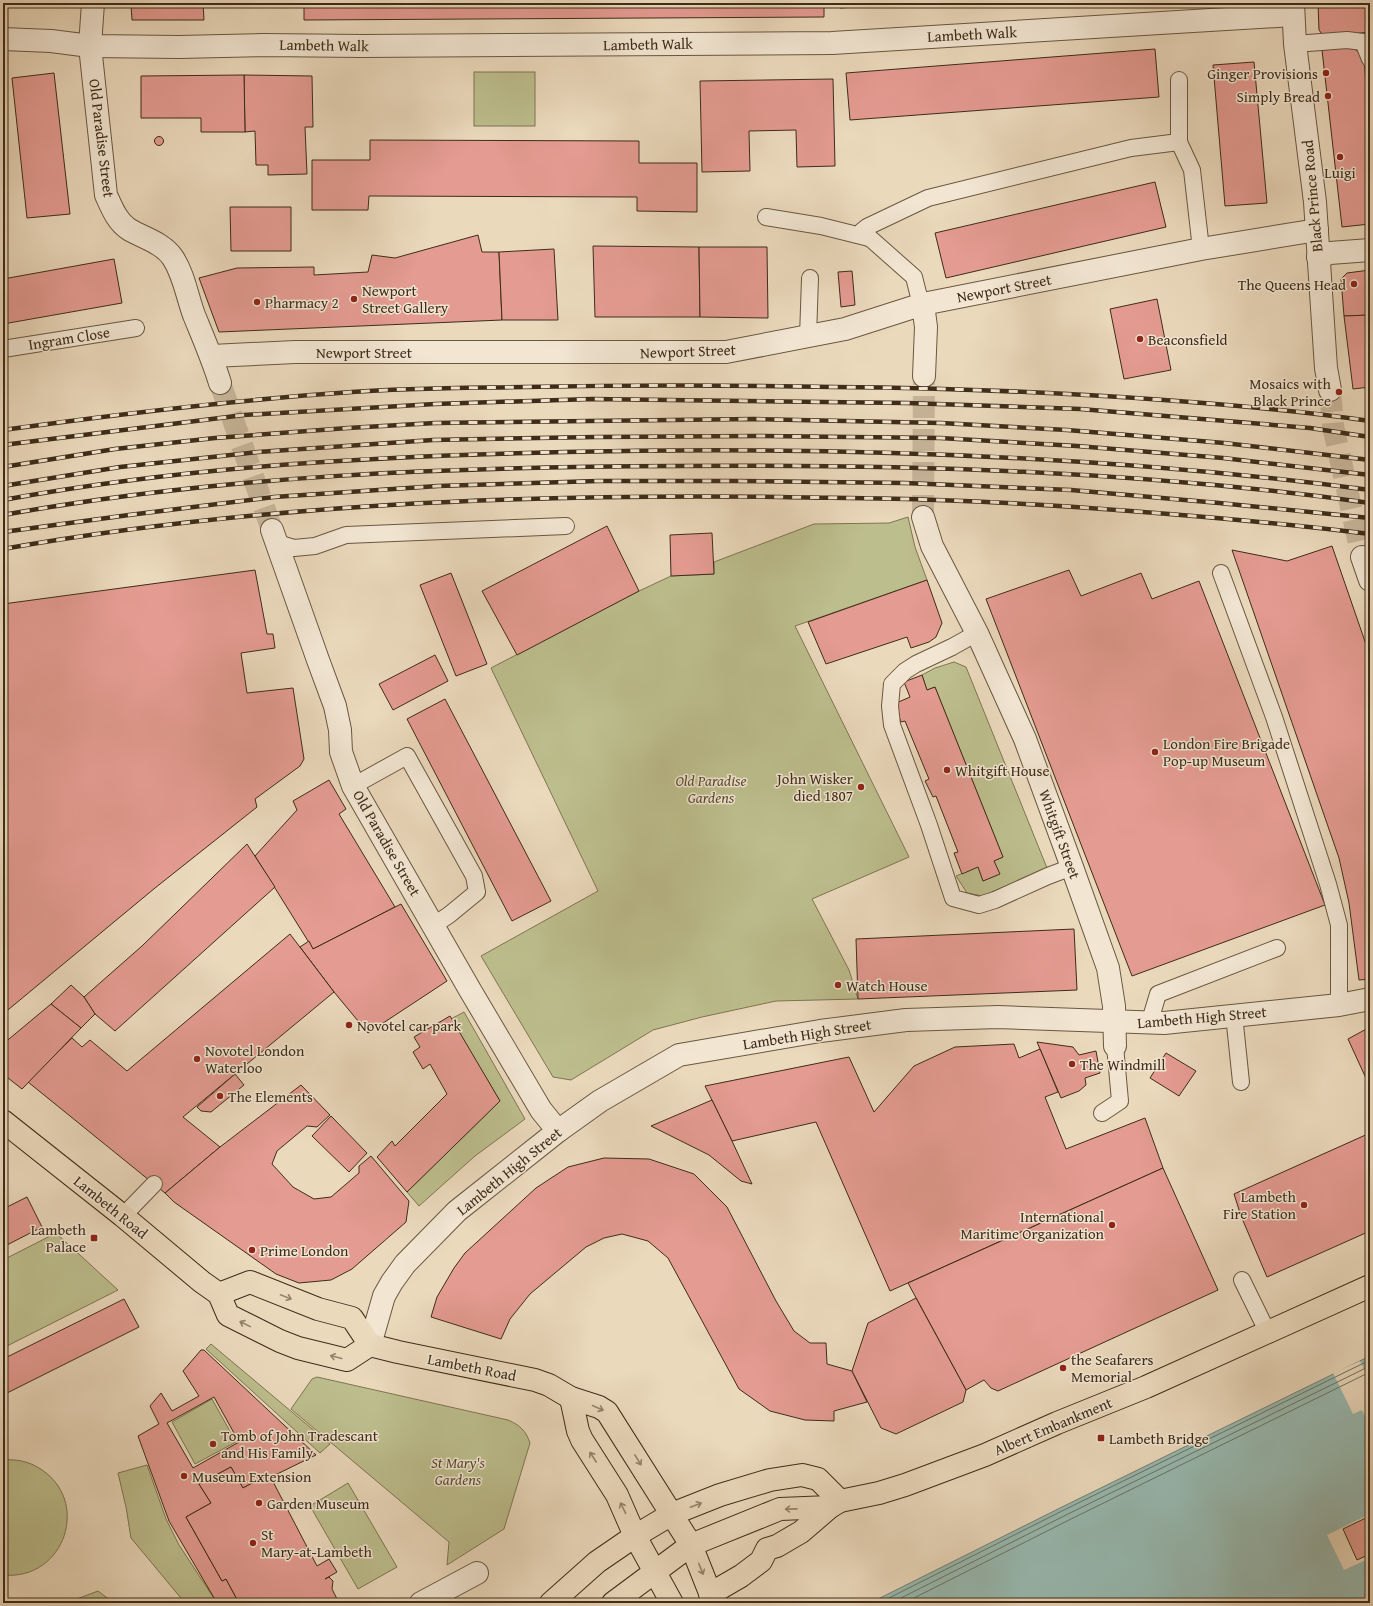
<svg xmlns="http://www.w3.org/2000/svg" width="1373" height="1606" viewBox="0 0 1373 1606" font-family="'Gentium Book Plus',serif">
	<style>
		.green { fill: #bdbe8d; stroke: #7e7552 }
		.water { fill: #98bab1; stroke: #748174 }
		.pier { fill: #ebd9bc }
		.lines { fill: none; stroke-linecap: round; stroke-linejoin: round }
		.shore { stroke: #6b7364; stroke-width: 1 }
		.building { fill: #e49b91; stroke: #3e2c18; fill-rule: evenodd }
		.street-tunnel { stroke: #c8b69b; stroke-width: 22; stroke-dasharray: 22 11; stroke-linecap: butt }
		.lane-casing { stroke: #695741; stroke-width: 18 }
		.street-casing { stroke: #695741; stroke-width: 24 }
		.primary-casing { stroke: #3e2c18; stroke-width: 24 }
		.lane { stroke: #f2e6d3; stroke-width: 16 }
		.street { stroke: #f2e6d3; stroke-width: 22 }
		.primary { stroke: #ebd9bc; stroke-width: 22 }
		.rail-casing { stroke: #3e2c18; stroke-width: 4.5 }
		.rail { stroke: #f2e6d3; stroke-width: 3; stroke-dasharray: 9; stroke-linecap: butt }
		.oneway { stroke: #94826a }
		.poi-dot { fill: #8f2418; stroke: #f2e6d3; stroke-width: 1.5 }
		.labels { text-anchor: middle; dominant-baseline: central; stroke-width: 3; stroke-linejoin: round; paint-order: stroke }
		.street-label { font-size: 15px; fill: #3e2c18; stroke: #f2e6d3 }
		.poi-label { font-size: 15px; fill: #3e2c18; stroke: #f2e6d3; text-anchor: start }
		.park-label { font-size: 15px; font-style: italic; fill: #57492f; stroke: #f2e6d3 }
	</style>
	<rect width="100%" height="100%" fill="#ebd9bc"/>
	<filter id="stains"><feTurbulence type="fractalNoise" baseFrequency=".005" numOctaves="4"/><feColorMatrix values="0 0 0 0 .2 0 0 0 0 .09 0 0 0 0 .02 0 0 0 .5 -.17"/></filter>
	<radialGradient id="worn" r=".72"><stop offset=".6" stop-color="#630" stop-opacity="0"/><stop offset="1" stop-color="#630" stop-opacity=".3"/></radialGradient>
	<g class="green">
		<rect x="474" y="72" width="61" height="54"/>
		<polygon points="908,517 915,547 927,580 795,626 909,857 812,899 849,970 858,999 776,1001 702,1017 653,1030 571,1080 553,1077 481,956 598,891 491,668 639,591 671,576 714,574 714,562 814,524 889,523"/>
		<polygon points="954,662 966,667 1047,868 983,896 967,893 956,876 978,867 983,881 999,874 994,861 1003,857 935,687 927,690 922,675 935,668"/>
		<polygon points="464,1012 525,1119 475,1156 419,1206 407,1192 500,1101 451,1019"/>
		<polygon points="56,1233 118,1290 3,1348 3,1260"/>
		<polygon points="211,1344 330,1444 320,1453 206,1349"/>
		<path d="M317,1377l191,43c12,5 18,11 22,23l-26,86 -57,36 2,-23 -158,-133 21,-30z"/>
		<polygon points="212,1399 236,1442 195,1464 172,1422"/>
		<path d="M3,1460c12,-1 25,1 36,8 53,32 26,113 -36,107z"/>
		<polygon points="147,1465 166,1519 179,1545 217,1603 185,1603 131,1538 126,1507 118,1473"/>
		<polygon points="348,1483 397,1567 358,1589 310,1506"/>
		<polygon points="98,1591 114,1603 67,1603 69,1602"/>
	</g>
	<polygon class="water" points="1370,1356 1370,1603 870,1603 1062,1507"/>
	<g class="pier">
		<polygon points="1360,1361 1370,1381 1370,1427 1362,1410 1353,1414 1333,1373"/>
		<polygon points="1370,1514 1370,1558 1344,1570 1327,1535"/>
	</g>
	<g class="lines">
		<g class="shore">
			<polyline points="879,1603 1064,1510 1370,1360"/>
			<polyline points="891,1603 1066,1515 1370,1366"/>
			<polyline points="904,1603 1069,1520 1370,1372"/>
		</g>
	</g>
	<g class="building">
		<polygon points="158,3 203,3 204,20 132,20 131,5 158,5"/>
		<polygon points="304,3 824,3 824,17 304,20"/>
		<polygon points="840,3 912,3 840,8"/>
		<polygon points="1318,3 1370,3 1370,32 1324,37 1319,30"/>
		<polygon points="1352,47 1364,56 1370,143 1370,224 1342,227 1322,50"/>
		<polygon points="1155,49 1159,97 850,120 846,73"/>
		<polygon points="1254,62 1267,203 1225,206 1213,65"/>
		<polygon points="54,73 70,214 27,218 12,78"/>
		<polygon points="244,75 312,76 313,127 305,127 307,174 268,175 268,165 256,165 255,131 245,132"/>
		<polygon points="244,75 245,132 201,132 201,118 141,118 141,76"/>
		<polygon points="833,79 835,166 797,167 796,130 749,131 750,171 702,172 700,81"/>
		<circle cx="159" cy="141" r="4.5"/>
		<polygon points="370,140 639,141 639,163 697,163 697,212 637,211 637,197 369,196 368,210 312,210 312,160 370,160"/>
		<polygon points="1155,182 1166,227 946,278 935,233"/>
		<polygon points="230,207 291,207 291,251 231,251"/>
		<polygon points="478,235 482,252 499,252 502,320 219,332 199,278 237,268 314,267 314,275 368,272 372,255 395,258"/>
		<polygon points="593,246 699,247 700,317 595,317"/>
		<polygon points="699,247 767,247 768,318 700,317"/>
		<polygon points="554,249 558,320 502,320 499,252"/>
		<polygon points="114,259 122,303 3,324 3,279"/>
		<polygon points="1370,270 1370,315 1344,316 1341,279 1347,273"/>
		<polygon points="852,271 855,305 841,307 838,272"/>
		<polygon points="1157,299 1171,370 1124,379 1110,309"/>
		<polygon points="1370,315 1370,387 1353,389 1344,316"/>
		<polygon points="607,526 639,591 517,655 482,591"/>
		<polygon points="712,533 714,574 671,576 670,535"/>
		<polygon points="1332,546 1370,656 1370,979 1359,980 1349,903 1339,858 1232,550 1287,561"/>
		<polygon points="255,570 267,634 273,634 275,648 241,653 247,693 293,688 304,759 300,766 255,799 257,807 155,888 3,1014 3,604"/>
		<polygon points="1069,570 1081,596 1141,573 1152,599 1199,581 1325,905 1132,976 986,599"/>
		<polygon points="451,573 487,664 456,676 420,585"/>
		<polygon points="927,580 942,623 936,637 929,642 911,648 907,637 826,664 808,622"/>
		<polygon points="435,655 448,681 393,710 379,684"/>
		<polygon points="922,675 927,690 935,687 1003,857 994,861 1000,874 983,881 978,867 962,874 954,853 958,852 936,796 933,797 925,781 929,779 905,721 901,722 894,704 910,697 904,682"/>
		<polygon points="445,699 551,901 512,921 407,719"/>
		<polygon points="329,780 346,809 339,814 395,907 313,949 255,856 297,810 293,801"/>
		<polygon points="247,844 275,887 115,1031 95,1014 84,997 142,946"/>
		<polygon points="401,904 447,981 368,1033 334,992 300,947 309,941 313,949"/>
		<polygon points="1074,929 1077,990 858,999 856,939"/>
		<polygon points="290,934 334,992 183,1117 220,1147 165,1193 28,1082 72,1038 82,1047 90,1040 127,1071"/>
		<polygon points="71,985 84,997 95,1014 81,1028 51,1004"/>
		<polygon points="51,1004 81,1028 22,1089 3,1074 3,1044"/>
		<polygon points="450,1016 500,1101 407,1192 377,1157 392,1141 395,1146 447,1094 430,1064 423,1069 413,1052 420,1047 414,1037"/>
		<polygon points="1370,1027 1370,1087 1348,1039"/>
		<polygon points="1037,1042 1073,1047 1079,1055 1096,1051 1100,1073 1085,1078 1086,1085 1079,1091 1061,1098"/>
		<polygon points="1014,1044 1019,1058 1040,1049 1058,1092 1045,1097 1066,1149 1145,1118 1163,1168 890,1291 816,1122 732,1141 705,1086 849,1057 874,1112 914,1066 955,1047"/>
		<polygon points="1166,1053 1196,1071 1179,1096 1150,1078"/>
		<polygon points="235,1074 244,1085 211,1112 201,1111 197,1107"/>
		<polygon points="301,1085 330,1115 317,1127 307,1126 277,1151 272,1164 293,1187 314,1199 331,1197 359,1173 359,1166 371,1156 409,1201 406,1222 352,1269 331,1280 299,1283 276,1274 174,1202 165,1193 220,1147"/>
		<polygon points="712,1100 732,1141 752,1184 741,1181 709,1155 651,1126"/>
		<polygon points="331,1116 367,1153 349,1172 312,1136"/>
		<polygon points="1370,1133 1370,1231 1267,1277 1241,1216 1234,1194"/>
		<polygon points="604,1158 649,1159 694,1174 727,1207 776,1301 794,1331 810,1343 826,1343 827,1364 852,1371 867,1402 834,1411 834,1421 805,1420 770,1411 739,1389 668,1258 648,1241 622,1234 604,1238 586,1247 530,1294 510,1319 501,1339 431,1317 437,1297 454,1268 465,1253 536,1188 568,1167"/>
		<polygon points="1163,1168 1218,1290 998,1391 991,1388 984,1380 966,1390 908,1283"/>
		<polygon points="27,1197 42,1227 3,1247 3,1209"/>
		<polygon points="916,1298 966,1390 963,1402 896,1434 881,1428 852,1371 868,1323"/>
		<polygon points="124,1299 139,1327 3,1395 3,1359"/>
		<path d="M201,1350h3l112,105 -45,22 -2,-3 -26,14 -12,-21 -32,17 12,19 -25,14 36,64 4,-2 13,24h-22l-48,-82 -31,-85 21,-12 -9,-18 11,-13 11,18 27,-15 -16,-25zM214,1397l25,45 -46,26 -26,-45z"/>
		<polygon points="231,1467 243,1488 269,1474 317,1566 329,1559 337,1572 325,1579 329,1577 333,1581 332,1589 339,1603 239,1603 226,1579 222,1581 186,1517 211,1503 199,1484"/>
		<polygon points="1370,1516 1370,1554 1357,1560 1343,1529"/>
	</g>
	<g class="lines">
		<g class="street-tunnel">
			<polyline points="220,383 272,530"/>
			<polyline points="1330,390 1333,426 1362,557"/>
			<polyline points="923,517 924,376"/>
		</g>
		<g class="lane-casing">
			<g id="lane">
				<polyline points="1295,44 1347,40 1363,42 1370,59"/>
				<polyline points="1179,80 1179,142 1192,170 1201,249"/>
				<polyline points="766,217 821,226 869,238"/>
				<polyline points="923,304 918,293 914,277 862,231 867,227 928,198 1131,148 1179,142"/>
				<polyline points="808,337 810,278"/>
				<polyline points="3,349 136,328"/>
				<polyline points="277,543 294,548 315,546 346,535 566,526"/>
				<polyline points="1221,573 1274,717 1328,884 1339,925 1339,1005"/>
				<polyline points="977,633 952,647 916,664 905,671 892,684 890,706 892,725 929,825 953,898 979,905 995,900 1048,876 1072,867"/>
				<polyline points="353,786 407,756 474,876 477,892 449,915 434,925"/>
				<polyline points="1234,1015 1241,1082"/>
				<polyline points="1149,1024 1158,994 1277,948"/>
				<polyline points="1102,1113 1120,1101 1115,1046"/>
				<polyline points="123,1216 154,1184"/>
				<polyline points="1242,1280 1268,1333"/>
			</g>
		</g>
		<g class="street-casing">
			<g id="street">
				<path d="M93,3l-3,43 16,149c6,13 11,27 24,35 14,8 33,13 43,28 11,17 14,38 21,57 9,22 19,45 26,68"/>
				<polyline points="1293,3 1295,44 1315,202 1326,368 1330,390"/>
				<polyline points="3,39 51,41 90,46 179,47 262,45 362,46 832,43 1293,15"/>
				<polyline points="1318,257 1330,253 1370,250"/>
				<polyline points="923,304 926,327 924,376"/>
				<polyline points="212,356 295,352 726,352 845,329 923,304 1201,249 1317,230"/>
				<polyline points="923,517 932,546 977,633 1025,739 1072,867 1108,968 1114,1006 1115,1046"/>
				<polyline points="272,530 318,660 335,706 340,730 341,752 353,786 470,990 541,1110 558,1131"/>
				<polyline points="1362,557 1370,580"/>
				<polyline points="370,1345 384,1296 392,1282 405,1264 457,1211 558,1131 600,1101 679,1055 820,1031 906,1020 998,1017 1164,1023 1339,1005 1370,999"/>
				<polyline points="421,1603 477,1573"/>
			</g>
		</g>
		<g class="primary-casing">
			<g id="primary">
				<polyline points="3,1121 123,1216 202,1282 219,1294 228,1315 280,1341 298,1348 347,1360 370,1345"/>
				<polyline points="219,1294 250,1282 318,1309 352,1318 370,1345 398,1352 535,1380 549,1385 571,1398 599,1407 607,1412 691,1545 714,1603"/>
				<polyline points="571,1398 578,1431 582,1440 617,1495 635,1536 672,1603"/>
				<polyline points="710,1594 741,1576 761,1561 767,1549 777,1546 801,1532 830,1507 840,1501 879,1493 905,1485 985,1455 1057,1423 1146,1387 1370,1286"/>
				<polyline points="551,1603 597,1562 635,1536 672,1514 720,1495 770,1480 802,1475 818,1479 840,1501"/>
				<polyline points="613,1603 691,1545 780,1509 830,1507"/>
			</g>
		</g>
		<use href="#lane" class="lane"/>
		<use href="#street" class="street"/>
		<use href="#primary" class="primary"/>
		<g class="rail-casing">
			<g id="rail">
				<path d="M3,430c116,-16 232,-30 349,-38 57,-4 115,-4 172,-5 104,-2 207,-2 310,0 110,1 221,5 330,13 69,5 138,11 206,21"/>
				<polyline points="3,445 244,415 435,404 592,399 907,403 1080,409 1310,428 1370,437"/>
				<polyline points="3,467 115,449 215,438 348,428 435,423 754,419 941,423 1067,430 1224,443 1370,460"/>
				<polyline points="3,486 120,467 258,452 433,440 596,437 757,436 940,438 1077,446 1223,458 1370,475"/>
				<path d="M3,500c185,-34 375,-44 562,-48 269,-6 539,3 805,38"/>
				<path d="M3,515c222,-40 447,-48 673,-49 231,-2 465,5 694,37"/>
				<polyline points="3,532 129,515 274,497 438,486 598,481 735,481 905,483 1071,490 1219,503 1370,518"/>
				<path d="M3,549c256,-45 517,-55 776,-52 53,1 106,1 158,3 65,2 129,6 193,11 80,6 160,13 240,23"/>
			</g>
		</g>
		<use href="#rail" class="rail"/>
	</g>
	<defs><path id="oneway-shaft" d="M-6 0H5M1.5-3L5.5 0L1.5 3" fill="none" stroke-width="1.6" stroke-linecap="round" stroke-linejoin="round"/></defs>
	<g class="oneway">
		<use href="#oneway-shaft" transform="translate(286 1297) rotate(22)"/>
		<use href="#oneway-shaft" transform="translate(245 1324) rotate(-154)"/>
		<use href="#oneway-shaft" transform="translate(336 1357) rotate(-166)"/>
		<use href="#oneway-shaft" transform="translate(598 1408) rotate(24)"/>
		<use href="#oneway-shaft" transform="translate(593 1457) rotate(-123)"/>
		<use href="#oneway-shaft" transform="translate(638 1460) rotate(58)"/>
		<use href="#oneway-shaft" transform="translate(696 1505) rotate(-21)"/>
		<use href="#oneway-shaft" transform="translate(623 1508) rotate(-116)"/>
		<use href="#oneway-shaft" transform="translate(791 1509) rotate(179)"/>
		<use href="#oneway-shaft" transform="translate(701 1569) rotate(68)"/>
	</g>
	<g class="poi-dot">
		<circle cx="1326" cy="73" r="4"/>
		<circle cx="1328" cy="96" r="4"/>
		<circle cx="1340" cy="157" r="4"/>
		<circle cx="1354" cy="284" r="4"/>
		<circle cx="354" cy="299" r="4"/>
		<circle cx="257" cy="302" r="4"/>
		<circle cx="1140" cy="339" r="4"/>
		<circle cx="1339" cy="392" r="4"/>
		<circle cx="1155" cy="752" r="4"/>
		<circle cx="947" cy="770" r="4"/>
		<circle cx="861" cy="787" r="4"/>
		<circle cx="838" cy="985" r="4"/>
		<circle cx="349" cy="1025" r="4"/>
		<circle cx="197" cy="1059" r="4"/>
		<circle cx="1072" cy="1064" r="4"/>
		<circle cx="220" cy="1096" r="4"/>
		<circle cx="1304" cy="1205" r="4"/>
		<circle cx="1112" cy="1225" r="4"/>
		<rect x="90" y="1234" width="8" height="8" rx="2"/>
		<circle cx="252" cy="1250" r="4"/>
		<circle cx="1063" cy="1368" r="4"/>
		<rect x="1097" y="1434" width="8" height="8" rx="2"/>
		<circle cx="213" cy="1444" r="4"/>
		<circle cx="184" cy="1476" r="4"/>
		<circle cx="259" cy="1503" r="4"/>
		<circle cx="253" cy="1543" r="4"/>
	</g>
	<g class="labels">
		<g class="street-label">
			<text transform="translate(972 34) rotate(-3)">Lambeth Walk</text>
			<text transform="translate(648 44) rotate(-1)">Lambeth Walk</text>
			<text transform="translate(324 45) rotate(1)">Lambeth Walk</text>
			<text transform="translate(102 138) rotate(83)">Old Paradise Street</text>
			<text transform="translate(1312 196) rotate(-95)">Black Prince Road</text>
			<text transform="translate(1004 288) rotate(-11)">Newport Street</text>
			<text transform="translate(69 338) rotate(-9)">Ingram Close</text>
			<text transform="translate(688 351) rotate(-2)">Newport Street</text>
			<text x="364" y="352">Newport Street</text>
			<text transform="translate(1060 834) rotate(70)">Whitgift Street</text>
			<text transform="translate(387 843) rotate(60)">Old Paradise Street</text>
			<text transform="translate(1202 1017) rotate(-5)">Lambeth High Street</text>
			<text transform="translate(807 1034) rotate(-9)">Lambeth High Street</text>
			<text transform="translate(509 1171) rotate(-39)">Lambeth High Street</text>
			<text transform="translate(111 1207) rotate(39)">Lambeth Road</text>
			<text transform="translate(472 1367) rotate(11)">Lambeth Road</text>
			<text transform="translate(1053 1426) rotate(-23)">Albert Embankment</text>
		</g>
		<g class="poi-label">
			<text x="1318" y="73" text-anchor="end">Ginger Provisions</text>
			<text x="1320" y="96" text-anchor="end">Simply Bread</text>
			<text x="1340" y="172" text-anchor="middle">Luigi</text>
			<text x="1346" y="284" text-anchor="end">The Queens Head</text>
			<text x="362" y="290">Newport<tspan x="362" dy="17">Street Gallery</tspan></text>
			<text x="265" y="302">Pharmacy 2</text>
			<text x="1148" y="339">Beaconsfield</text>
			<text x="1331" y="383" text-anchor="end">Mosaics with<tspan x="1331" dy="17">Black Prince</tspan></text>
			<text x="1163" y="743">London Fire Brigade<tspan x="1163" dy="17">Pop-up Museum</tspan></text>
			<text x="955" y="770">Whitgift House</text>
			<text x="853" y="778" text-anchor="end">John Wisker<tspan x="853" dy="17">died 1807</tspan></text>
			<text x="846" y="985">Watch House</text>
			<text x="357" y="1025">Novotel car park</text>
			<text x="205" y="1050">Novotel London<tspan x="205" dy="17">Waterloo</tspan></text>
			<text x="1080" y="1064">The Windmill</text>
			<text x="228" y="1096">The Elements</text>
			<text x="1296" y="1196" text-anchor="end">Lambeth<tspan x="1296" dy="17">Fire Station</tspan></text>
			<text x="1104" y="1216" text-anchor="end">International<tspan x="1104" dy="17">Maritime Organization</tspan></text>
			<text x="86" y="1229" text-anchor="end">Lambeth<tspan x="86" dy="17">Palace</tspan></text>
			<text x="260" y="1250">Prime London</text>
			<text x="1071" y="1359">the Seafarers<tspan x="1071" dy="17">Memorial</tspan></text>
			<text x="221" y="1435">Tomb of John Tradescant<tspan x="221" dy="17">and His Family</tspan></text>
			<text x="1109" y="1438">Lambeth Bridge</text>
			<text x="192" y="1476">Museum Extension</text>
			<text x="267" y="1503">Garden Museum</text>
			<text x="261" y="1534">St<tspan x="261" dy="17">Mary-at-Lambeth</tspan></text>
		</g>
		<g class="park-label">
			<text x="711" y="780">Old Paradise<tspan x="711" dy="17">Gardens</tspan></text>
			<text x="458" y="1462">St Mary's<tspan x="458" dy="17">Gardens</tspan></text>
		</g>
	</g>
	<rect width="1373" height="1606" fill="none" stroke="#ebd9bc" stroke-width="16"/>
	<rect x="4" y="4" width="1365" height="1598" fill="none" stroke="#3e2c18" stroke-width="2"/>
	<rect x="8" y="8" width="1357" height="1590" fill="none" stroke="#3e2c18"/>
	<rect width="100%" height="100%" filter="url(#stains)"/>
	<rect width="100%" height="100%" fill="url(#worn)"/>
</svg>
